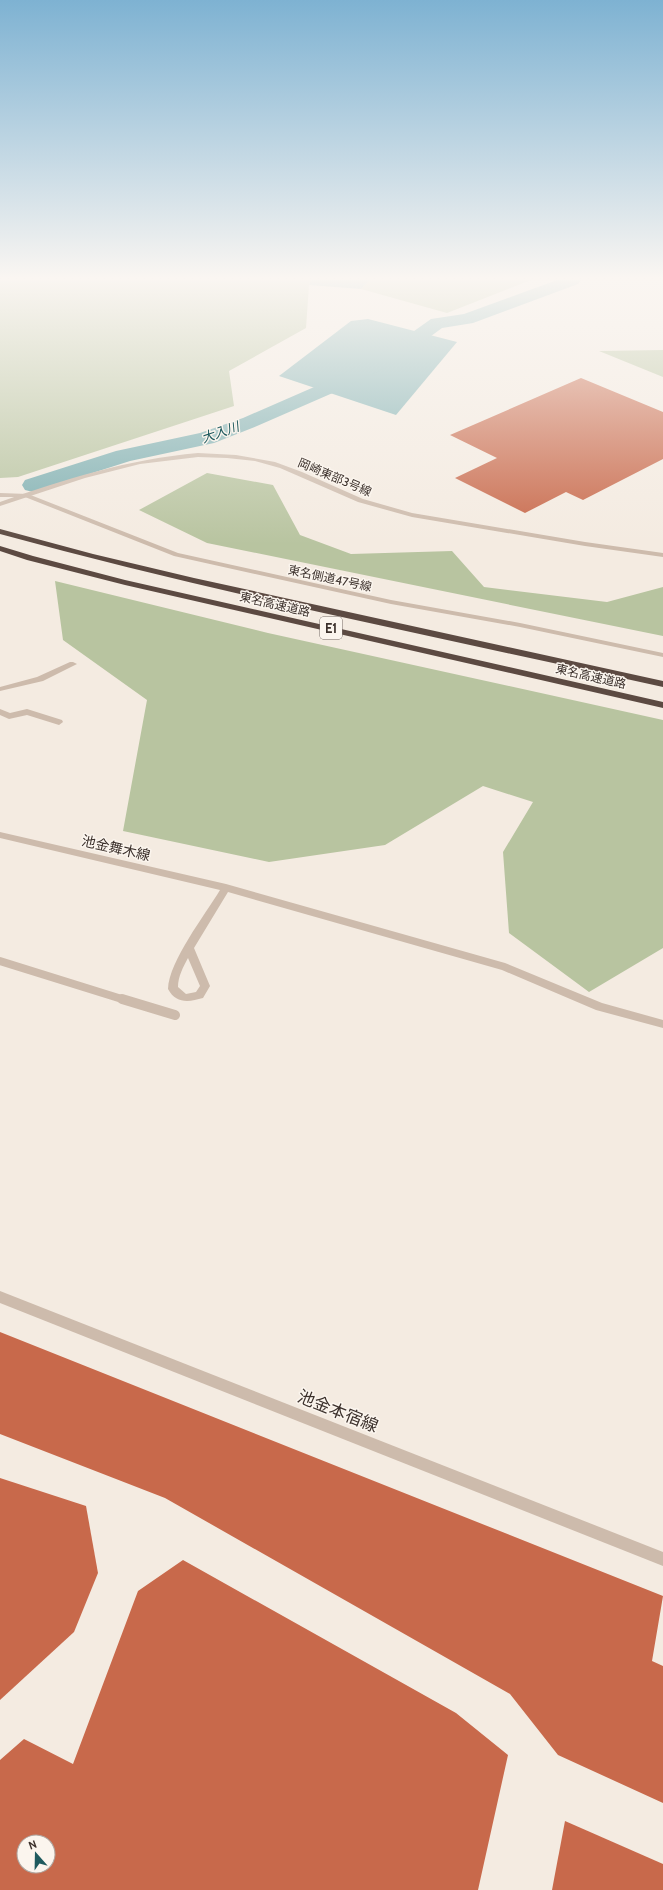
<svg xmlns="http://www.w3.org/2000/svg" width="663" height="1890" viewBox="0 0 663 1890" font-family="Cabin,'Noto Sans JP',sans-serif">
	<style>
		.green { fill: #b8c4a0 }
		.water { fill: #7fb0b2 }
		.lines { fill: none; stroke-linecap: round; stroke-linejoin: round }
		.river { fill: #7fb0b2; fill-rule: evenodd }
		.building { fill: #c8694b; fill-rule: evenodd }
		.service-far1 { stroke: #cdbbac; stroke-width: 8 }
		.service { stroke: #cdbbac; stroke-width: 10 }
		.minor { fill: #cdbbac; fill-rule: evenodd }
		.tertiary { fill: #cdbbac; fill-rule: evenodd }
		.motorway { fill: #5c4a42; fill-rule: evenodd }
		.labels { text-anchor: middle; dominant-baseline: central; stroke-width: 3; stroke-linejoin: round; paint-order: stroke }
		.far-street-label { font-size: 12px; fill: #3b302b; stroke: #fbf5ee }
		.far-water-label { font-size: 13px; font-style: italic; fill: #1f5a5e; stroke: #fbf5ee }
		.shield { fill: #fbf5ee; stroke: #756b66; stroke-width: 1 }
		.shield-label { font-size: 13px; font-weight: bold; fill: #3b302b }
		.street-label { font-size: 14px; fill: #3b302b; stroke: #fbf5ee }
		.near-street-label { font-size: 17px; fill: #3b302b; stroke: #fbf5ee }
	</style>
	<rect width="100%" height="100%" fill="#f4ebe1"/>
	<g class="green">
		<polygon points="0,280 311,280 309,285 306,328 229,371 234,406 18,477 0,478"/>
		<polygon points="370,280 531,280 447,313 361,289"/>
		<polygon points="663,350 663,377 599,351"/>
		<polygon points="207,473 273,485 300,535 351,554 452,551 484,587 607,602 663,587 663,636 207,543 139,510"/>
		<polygon points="55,581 268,633 663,720 663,948 589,992 509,933 503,852 533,802 483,786 385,845 269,862 123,831 147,700 63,640"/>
	</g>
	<g class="water">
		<polygon points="311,280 370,280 361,289 309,285"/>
		<polygon points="368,319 457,342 396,415 279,376 351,321"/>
	</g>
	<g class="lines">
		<polygon class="river" points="557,280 581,280 578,284 473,323 442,328 393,364 335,392 257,426 214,443 130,461 33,492 25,490 22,485 25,480 116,451 200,433 243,418 321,384 379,356 431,319 464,314"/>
	</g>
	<g class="building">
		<polygon points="581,378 663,412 663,459 583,500 566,492 525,513 455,478 497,458 450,435"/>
		<polygon points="0,1332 663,1596 652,1661 663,1666 663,1803 558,1755 510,1694 165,1498 0,1434"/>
		<polygon points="0,1478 86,1506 98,1573 74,1632 0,1700"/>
		<path d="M183,1560l273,153 52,42 -30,135h-478v-130l24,-21 49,25 65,-173zM24,1842h24v24h-24z"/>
		<polygon points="565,1821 663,1864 663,1890 552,1890"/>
	</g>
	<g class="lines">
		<polyline class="service-far1" points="0,961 125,1000"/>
		<polyline class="service" points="122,999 175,1015"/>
		<g class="minor">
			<polygon points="0,493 28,494 178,553 391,600 520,623 663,653 663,657 520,627 391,604 174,556 25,497 0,497"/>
			<polygon points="70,662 73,662 77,664 43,681 0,691 0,687 37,677"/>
			<polygon points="0,709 10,713 27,709 62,720 63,722 59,725 27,715 9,719 0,715"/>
			<path d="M0,832l226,52 279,79 97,40 61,17v8l-67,-18 -94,-40 -274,-78 -34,56 16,38 -7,12c-14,4 -27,6 -35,-9 1,-28 37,-74 52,-99l-220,-52zM188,958l12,28 -4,6 -10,2 -8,-7c0,-10 5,-20 10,-29z"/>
		</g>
		<g class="tertiary">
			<path d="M198,453l38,2 39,7 27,10 61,27 49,14 173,29 78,11v4l-78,-11 -173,-29 -54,-15 -78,-34 -25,-7 -28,-3 -29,-1 -58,7 -55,14 -85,28v-4c65,-23 129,-43 198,-49z"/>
			<polygon points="0,1291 663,1552 663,1566 0,1303"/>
		</g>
		<g class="motorway">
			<path d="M0,529l93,25 101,24 469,103v6c-221,-49 -444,-93 -663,-153z"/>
			<polygon points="0,546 33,556 125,580 663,702 663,708 125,585 27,560 0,551"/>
		</g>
	</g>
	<linearGradient id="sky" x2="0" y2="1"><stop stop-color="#7eb2d2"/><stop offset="0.51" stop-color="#faf6f2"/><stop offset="1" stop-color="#faf6f2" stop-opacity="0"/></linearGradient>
	<rect width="663" height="544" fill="url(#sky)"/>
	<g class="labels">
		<g class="far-street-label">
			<text transform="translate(335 477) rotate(23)">岡崎東部3号線</text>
			<text transform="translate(330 578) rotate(12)">東名側道47号線</text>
			<text transform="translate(275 604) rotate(13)">東名高速道路</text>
			<text transform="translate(591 676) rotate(13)">東名高速道路</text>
		</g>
		<g class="far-water-label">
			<text transform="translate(220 432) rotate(-19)">大入川</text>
		</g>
		<rect class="shield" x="320" y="617" width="22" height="22" rx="3"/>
		<g class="shield-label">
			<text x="331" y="628">E1</text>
		</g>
		<g class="street-label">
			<text transform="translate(116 848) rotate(13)">池金舞木線</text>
		</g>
		<g class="near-street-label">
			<text transform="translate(338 1411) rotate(22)">池金本宿線</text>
		</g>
	</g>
	<g transform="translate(36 1854) rotate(340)"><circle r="19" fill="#fbf5ee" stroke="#aea6a0"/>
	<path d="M0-3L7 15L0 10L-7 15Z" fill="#1f5a5e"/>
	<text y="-6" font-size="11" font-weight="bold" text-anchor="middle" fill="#3b302b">N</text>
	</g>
</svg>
